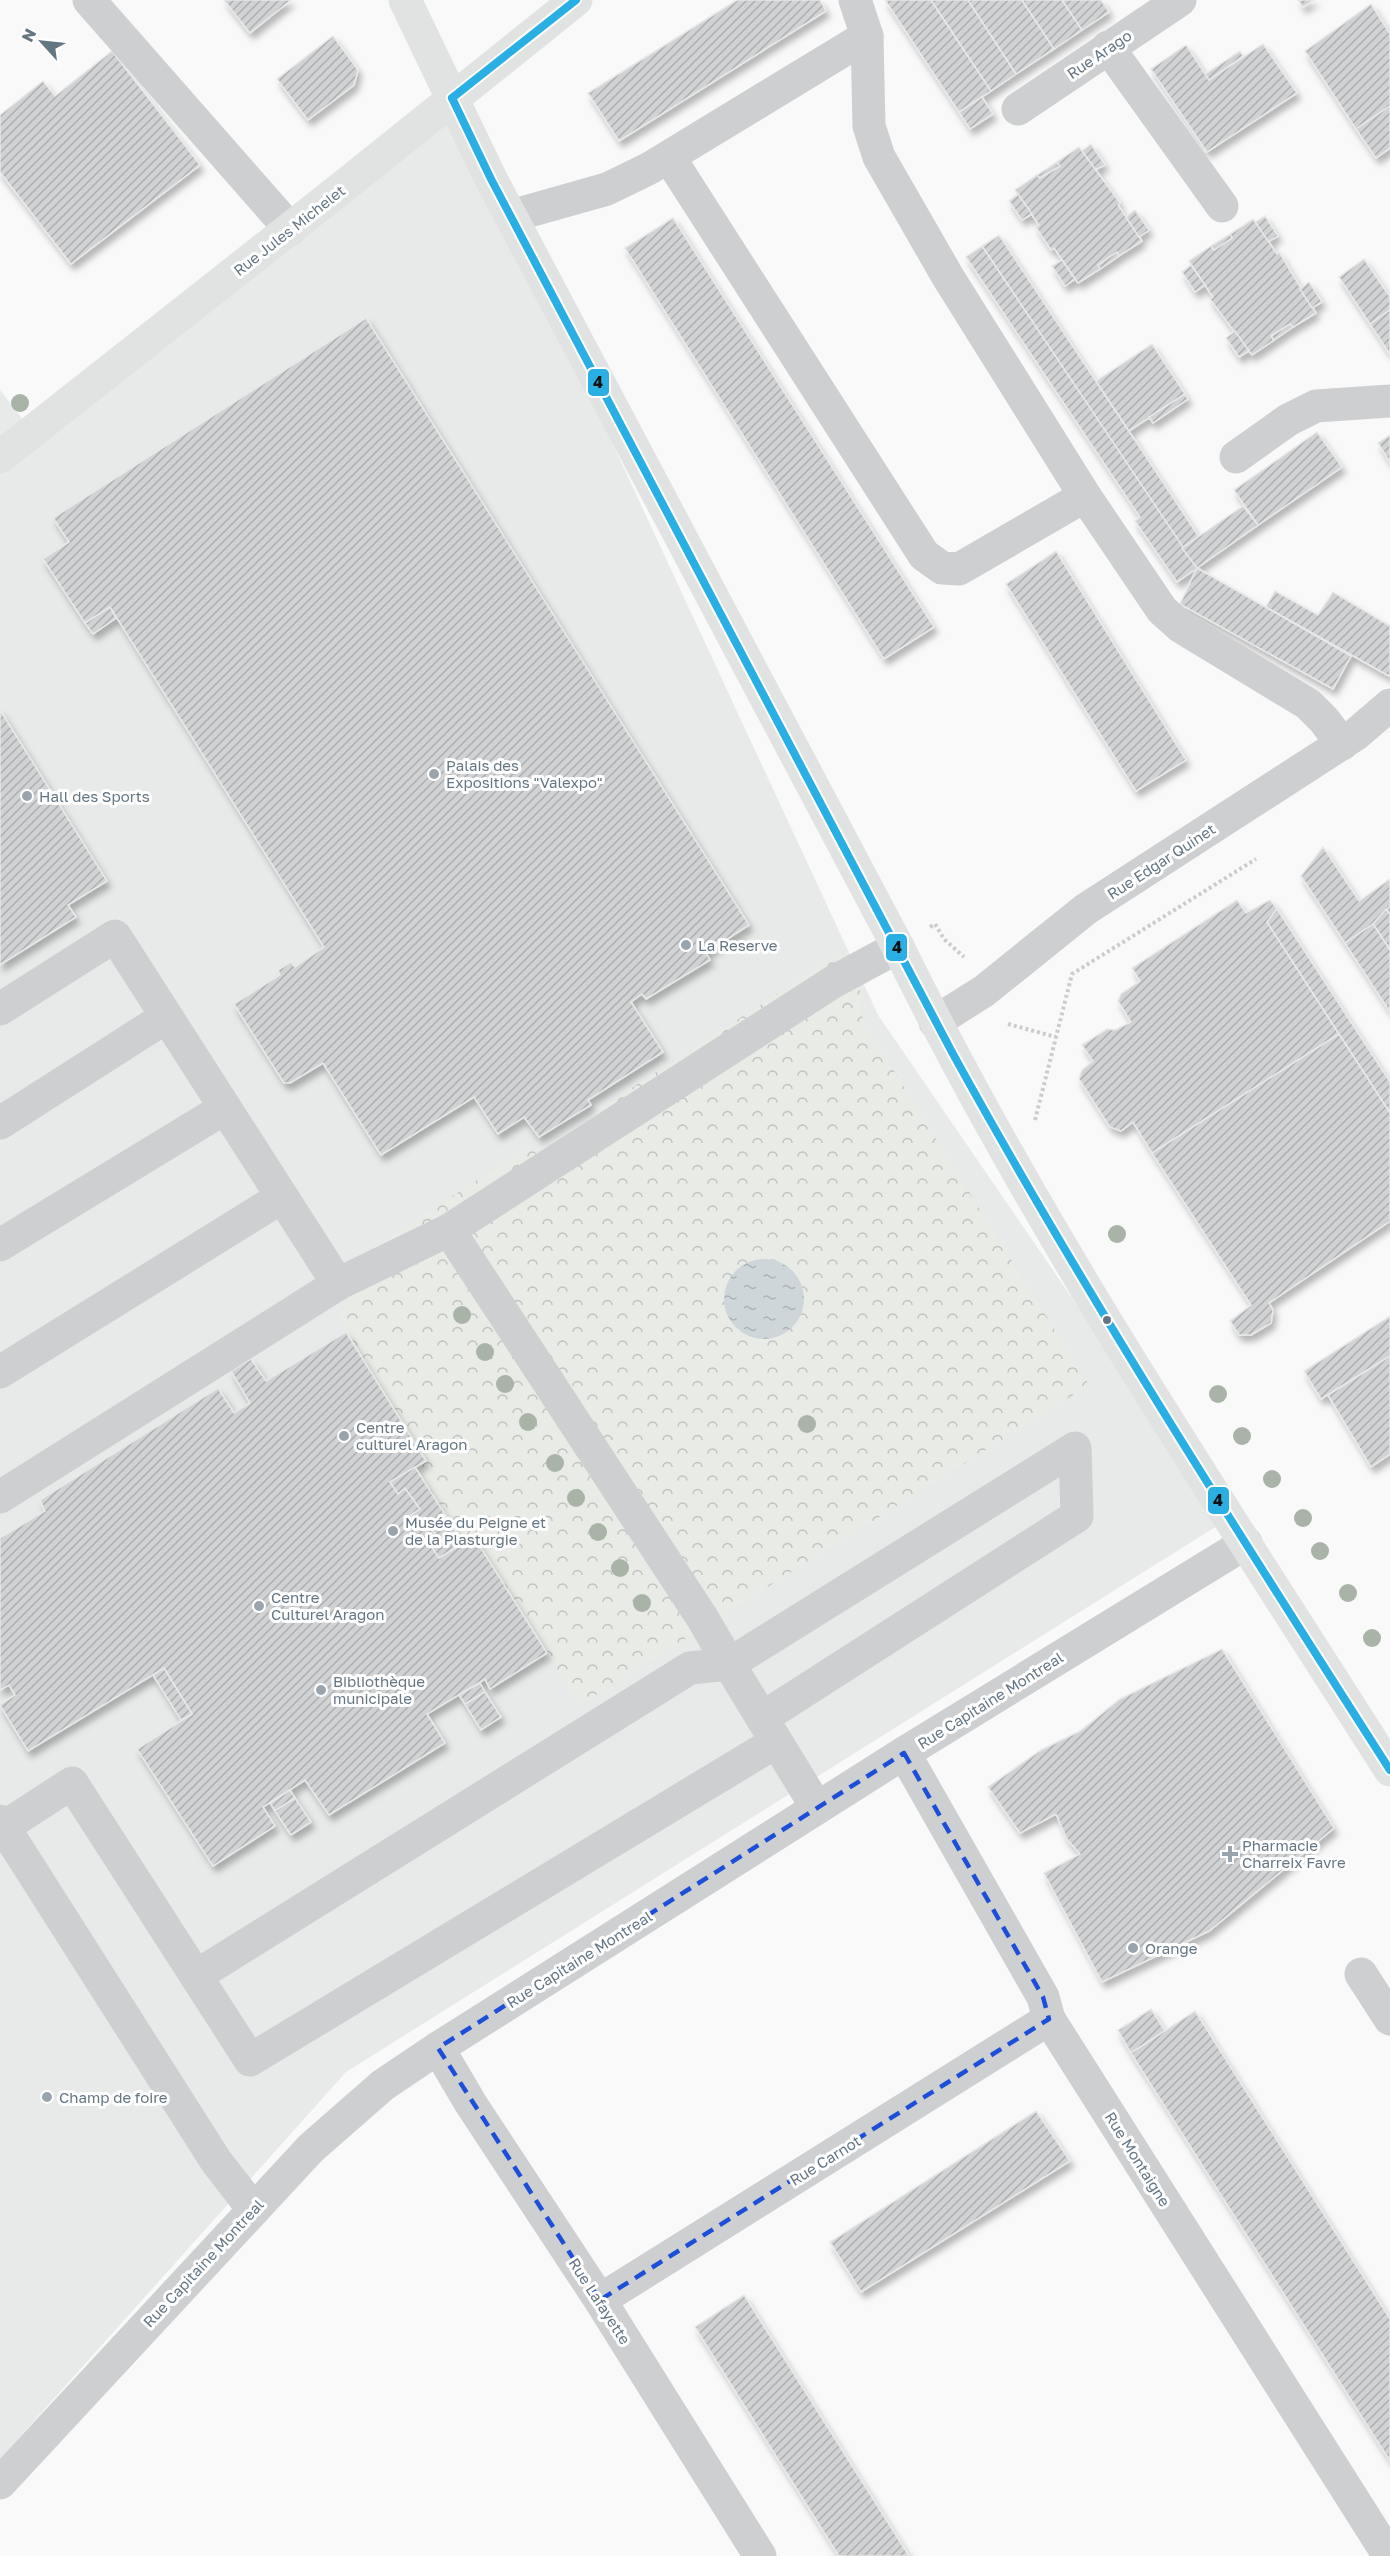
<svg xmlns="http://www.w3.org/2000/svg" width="1390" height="2556" viewBox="0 0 1390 2556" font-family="'Golos Text',sans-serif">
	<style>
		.built { fill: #e8e9e9 }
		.park { fill: url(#park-crowns) }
		.water { fill: url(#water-ripples) }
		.building { fill: url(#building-hatch); stroke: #e8e8e8; stroke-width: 1.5; filter: url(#shadow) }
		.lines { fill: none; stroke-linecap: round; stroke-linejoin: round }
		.path { stroke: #cbcccd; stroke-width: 4; stroke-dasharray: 3 3; stroke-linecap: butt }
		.minor { stroke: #cecfd0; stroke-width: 33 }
		.major { stroke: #e1e2e2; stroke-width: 33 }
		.bus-1-casing { stroke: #fff; stroke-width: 12 }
		.bus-1 { stroke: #2aafe4; stroke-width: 8 }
		.tree { fill: #a9b3a7 }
		.marked { fill: none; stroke: #1d4ed8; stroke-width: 4.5; stroke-dasharray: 12 8; stroke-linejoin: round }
		.poi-dot { fill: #99a4ac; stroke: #fff; stroke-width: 2 }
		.bus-dot { fill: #657683; stroke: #fff; stroke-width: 2 }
		.labels { text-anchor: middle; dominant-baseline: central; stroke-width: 6; stroke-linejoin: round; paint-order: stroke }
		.street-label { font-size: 15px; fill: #657683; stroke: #fff }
		.poi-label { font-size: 15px; fill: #657683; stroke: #fff; text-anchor: start }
		.line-badge { stroke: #fff; stroke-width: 2 }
		.pale-badge-label { font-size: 16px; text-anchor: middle; font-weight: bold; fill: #111 }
	</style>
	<defs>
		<pattern id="park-crowns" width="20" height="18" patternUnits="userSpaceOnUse" patternTransform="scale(1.5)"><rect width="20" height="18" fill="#e8ebe6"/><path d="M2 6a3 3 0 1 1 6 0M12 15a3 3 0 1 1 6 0" fill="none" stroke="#c0c3c0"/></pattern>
		<pattern id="water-ripples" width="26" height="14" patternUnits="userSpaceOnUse" patternTransform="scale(1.5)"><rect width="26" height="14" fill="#ced6d9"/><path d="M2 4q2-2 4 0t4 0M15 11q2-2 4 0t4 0" fill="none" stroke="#abb2b5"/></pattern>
		<pattern id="building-hatch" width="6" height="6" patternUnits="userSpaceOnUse" patternTransform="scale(1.5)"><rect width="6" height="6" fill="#d0d2d3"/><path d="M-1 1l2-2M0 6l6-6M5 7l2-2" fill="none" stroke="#acafb1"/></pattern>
		<filter id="shadow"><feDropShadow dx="3.5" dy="6" stdDeviation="3" flood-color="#0004"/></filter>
	</defs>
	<rect width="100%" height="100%" fill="#f9f9f9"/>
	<polygon class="built" points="452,98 878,1015 1225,1521 346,2072 0,2459 0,390 30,429"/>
	<polygon class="park" points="842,952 863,997 860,1006 863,1021 1089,1385 580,1705 474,1537 463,1543 415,1467 426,1460 337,1315 348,1307 328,1278 530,1145 537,1155 598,1120 593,1113"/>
	<circle class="water" cx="764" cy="1299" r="40"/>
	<g class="building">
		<polygon points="224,0 291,0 250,33"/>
		<polygon points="737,0 820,0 826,11 619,141 588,93"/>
		<polygon points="885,0 931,0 991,91 959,112"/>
		<polygon points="931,0 968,0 1016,74 991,91"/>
		<polygon points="968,0 1022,0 1054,49 1016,74"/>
		<polygon points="1022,0 1062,0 1082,30 1054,49"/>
		<polygon points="1062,0 1101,0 1109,12 1082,30"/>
		<polygon points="1298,0 1314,0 1303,7"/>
		<polygon points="1371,4 1390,34 1390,106 1356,129 1305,51"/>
		<polygon points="333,36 358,70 354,85 308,120 277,79"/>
		<polygon points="1263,44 1297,93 1207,152 1151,69 1186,45 1209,80"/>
		<polygon points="112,51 200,165 71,264 0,172 0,115 43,81 55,96"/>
		<polygon points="1240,51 1243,56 1209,80 1205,74"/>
		<polygon points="982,97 993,114 970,129 959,112"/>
		<polygon points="1390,106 1390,148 1376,158 1356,129"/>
		<polygon points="1091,144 1105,165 1095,170 1082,151"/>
		<polygon points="1079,147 1120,203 1118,205 1142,241 1119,256 1117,252 1098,265 1100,269 1078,283 1054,248 1051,250 1036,227 1039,225 1015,190 1037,175 1040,178 1060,166 1057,162"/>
		<polygon points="1057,162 1060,166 1040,178 1037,175"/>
		<polygon points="1018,194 1032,214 1022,220 1009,201"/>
		<polygon points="1135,210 1149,230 1139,237 1126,217"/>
		<polygon points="1265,216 1278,236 1268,242 1255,222"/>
		<polygon points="673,218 934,627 884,659 625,248"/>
		<polygon points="1253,219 1277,254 1279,252 1316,313 1293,327 1290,324 1271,336 1274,340 1252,355 1210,299 1213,297 1189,261 1211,246 1214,250 1232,238 1230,234"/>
		<polygon points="1230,234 1232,238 1214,250 1211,246"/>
		<polygon points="999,235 1199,537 1182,548 982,246"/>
		<polygon points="982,246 1197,568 1177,582 1135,521 1140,517 966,257"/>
		<polygon points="1117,252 1119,256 1100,269 1098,265"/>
		<polygon points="1364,259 1390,297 1390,310 1370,324 1339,277"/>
		<polygon points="1062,260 1075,279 1065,286 1052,266"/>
		<polygon points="1191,265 1205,285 1195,292 1182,272"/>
		<polygon points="1309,282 1322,302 1312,308 1300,289"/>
		<polygon points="1390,310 1390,354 1370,324"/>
		<polygon points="366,318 749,925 706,953 710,960 646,999 642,994 631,1002 663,1052 588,1100 591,1105 539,1137 524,1117 498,1134 474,1097 381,1155 323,1063 290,1083 284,1083 234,1004 280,975 278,970 291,962 295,967 324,947 110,607 85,623 43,559 69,542 53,518"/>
		<polygon points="1290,324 1293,327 1274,340 1271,336"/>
		<polygon points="1235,331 1249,351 1239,357 1226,338"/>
		<polygon points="1152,344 1185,394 1129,431 1096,381"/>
		<polygon points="1185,394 1188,399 1153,423 1149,417"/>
		<polygon points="1317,432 1342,467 1258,525 1234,490"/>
		<polygon points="1390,435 1390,462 1378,443"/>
		<polygon points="1243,506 1258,525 1197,568 1182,548"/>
		<polygon points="1056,551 1186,760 1136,791 1006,584"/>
		<polygon points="1197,568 1351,656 1333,689 1180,604"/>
		<polygon points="1275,591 1318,615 1333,592 1390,626 1390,675 1389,676 1266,607"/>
		<polygon points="110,607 116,618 93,634 85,623"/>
		<polygon points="0,710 107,881 68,905 76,917 0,965"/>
		<polygon points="1323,847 1359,901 1390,879 1390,906 1373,924 1345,943 1301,876"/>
		<polygon points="1237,900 1246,913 1270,900 1277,909 1267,922 1339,1034 1152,1153 1133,1122 1121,1131 1110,1127 1079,1079 1082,1070 1093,1061 1082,1045 1107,1029 1115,1030 1131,1022 1118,1001 1121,994 1140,981 1132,968"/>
		<polygon points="1277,909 1390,1082 1390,1113 1267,922"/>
		<polygon points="1386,909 1390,915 1390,950 1373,924"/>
		<polygon points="1373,924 1390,950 1390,1012 1345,943"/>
		<polygon points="1339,1034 1390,1113 1390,1221 1269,1303 1273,1310 1271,1323 1251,1335 1239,1335 1230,1321 1251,1305 1152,1153"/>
		<polygon points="1390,1316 1390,1356 1321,1399 1304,1371"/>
		<polygon points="346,1332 426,1461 390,1482 398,1494 405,1488 420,1509 411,1515 416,1522 424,1518 440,1541 431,1546 439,1558 474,1537 547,1653 490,1689 485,1679 427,1714 445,1743 329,1815 305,1780 263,1807 275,1826 213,1866 137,1749 192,1714 164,1668 28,1751 0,1705 15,1695 9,1685 0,1690 0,1538 45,1511 40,1500 218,1388 234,1413 250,1403 231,1371 251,1359 266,1381"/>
		<polygon points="1390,1356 1390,1454 1371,1467 1328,1395"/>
		<polygon points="415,1467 463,1543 439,1558 431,1546 440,1541 424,1518 416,1522 411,1515 420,1509 405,1488 398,1494 390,1482"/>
		<polygon points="1222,1649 1334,1828 1209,1931 1102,1982 1044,1873 1080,1854 1067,1839 1056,1814 1020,1833 988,1787 1041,1750 1080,1731 1120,1699"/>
		<polygon points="164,1668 192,1714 181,1720 153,1675"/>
		<polygon points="480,1683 485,1692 465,1704 459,1695"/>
		<polygon points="485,1692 501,1717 481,1730 465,1704"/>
		<polygon points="290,1790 295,1798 275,1811 270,1803"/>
		<polygon points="295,1798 311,1822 291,1835 275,1811"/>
		<polygon points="1151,2009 1165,2031 1131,2053 1118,2030"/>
		<polygon points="1195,2011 1390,2319 1390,2461 1131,2053"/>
		<polygon points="1036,2111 1070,2161 861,2292 830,2242"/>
		<polygon points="744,2295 909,2556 839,2556 695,2327"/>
	</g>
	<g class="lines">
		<g class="path">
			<polyline points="930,927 935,924 944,939 964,957"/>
			<polyline points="1008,1024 1056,1037"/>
			<polyline points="1035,1120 1072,974 1256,859"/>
		</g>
		<g class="minor">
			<polyline points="89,0 290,229"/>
			<polyline points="855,0 867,36 869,126 879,157 948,277 1085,496 1162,610 1181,627 1308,704 1324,720 1342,744"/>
			<polyline points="1108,47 1222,206"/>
			<polyline points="1018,109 1180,0"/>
			<polyline points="669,157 924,555 942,568 959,569 1085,496"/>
			<polyline points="511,216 607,189 650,168 867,36"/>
			<polyline points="1236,457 1288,420 1316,406 1390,401"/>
			<polyline points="0,1009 115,936 338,1284 0,1497"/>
			<polyline points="935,1022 984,991 1086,909 1355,735 1390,705"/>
			<polyline points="0,1123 166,1017"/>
			<polyline points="0,1245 225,1108"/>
			<polyline points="338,1284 449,1230"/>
			<polyline points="0,1372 282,1197"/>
			<polyline points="762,1718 1077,1516 1075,1448 729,1664 703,1619 449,1230 833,982 898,947"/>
			<polyline points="904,1753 1043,1997 1049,2019 1389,2556"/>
			<polyline points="0,1821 216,2161 253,2209"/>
			<polyline points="4,1827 72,1783 250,2060 776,1742"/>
			<polyline points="1361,1974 1390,2019"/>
			<polyline points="196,1976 690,1668 729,1664 817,1808"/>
			<polyline points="438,2048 471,2104 600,2300 760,2556"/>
			<polyline points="600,2300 1049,2019"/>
			<polyline points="0,2483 311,2148 383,2085 438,2048 904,1753 1246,1543"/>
		</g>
		<g class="major">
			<path d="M405,0l86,179 407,768c141,287 321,553 492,823"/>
			<polyline points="0,457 344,186 576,0"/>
		</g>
		<g class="bus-1-casing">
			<g id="bus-1">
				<path d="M452,98l39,81 462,875c135,245 286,480 437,716"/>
				<polyline points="452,98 576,0"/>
			</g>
		</g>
		<use href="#bus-1" class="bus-1"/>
	</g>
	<g class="tree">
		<circle cx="20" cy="403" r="9"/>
		<circle cx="1117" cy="1234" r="9"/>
		<circle cx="462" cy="1315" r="9"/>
		<circle cx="485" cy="1352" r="9"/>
		<circle cx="505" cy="1384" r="9"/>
		<circle cx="1218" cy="1394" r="9"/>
		<circle cx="528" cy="1422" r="9"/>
		<circle cx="807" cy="1424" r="9"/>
		<circle cx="1242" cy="1436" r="9"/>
		<circle cx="555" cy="1463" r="9"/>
		<circle cx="1272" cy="1479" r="9"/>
		<circle cx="576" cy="1498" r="9"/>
		<circle cx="1303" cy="1518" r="9"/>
		<circle cx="598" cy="1532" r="9"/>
		<circle cx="1320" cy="1551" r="9"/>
		<circle cx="620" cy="1568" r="9"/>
		<circle cx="1348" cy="1593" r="9"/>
		<circle cx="642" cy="1603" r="9"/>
		<circle cx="1372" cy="1638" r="9"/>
	</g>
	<path class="marked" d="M904,1753l139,244 6,22 -449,281 -162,-252z"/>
	<g class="poi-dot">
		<circle cx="434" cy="774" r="6"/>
		<circle cx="27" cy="796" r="6"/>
		<circle cx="686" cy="945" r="6"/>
		<circle cx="344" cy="1436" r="6"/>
		<circle cx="393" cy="1531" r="6"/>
		<circle cx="259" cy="1606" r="6"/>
		<circle cx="321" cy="1690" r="6"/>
		<path d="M1227 1845h6v6h6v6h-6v6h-6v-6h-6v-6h6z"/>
		<circle cx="1133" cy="1948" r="6"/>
		<circle cx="47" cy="2097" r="6"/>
	</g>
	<circle class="bus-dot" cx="1107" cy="1320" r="5"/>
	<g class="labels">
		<g class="street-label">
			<text transform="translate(1099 54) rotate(-34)">Rue Arago</text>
			<text transform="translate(289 230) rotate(-38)">Rue Jules Michelet</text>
			<text transform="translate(1161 861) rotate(-33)">Rue Edgar Quinet</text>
			<text transform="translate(990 1700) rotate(-32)">Rue Capitaine Montreal</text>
			<text transform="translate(579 1959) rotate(-32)">Rue Capitaine Montreal</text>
			<text transform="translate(1138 2159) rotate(58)">Rue Montaigne</text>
			<text transform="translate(825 2160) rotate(-32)">Rue Carnot</text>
			<text transform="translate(203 2263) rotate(-47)">Rue Capitaine Montreal</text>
			<text transform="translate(600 2301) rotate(57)">Rue Lafayette</text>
		</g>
		<g class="poi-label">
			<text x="446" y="765">Palais des<tspan x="446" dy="17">Expositions "Valexpo"</tspan></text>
			<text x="39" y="796">Hall des Sports</text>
			<text x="698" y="945">La Reserve</text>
			<text x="356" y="1427">Centre<tspan x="356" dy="17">culturel Aragon</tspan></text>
			<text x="405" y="1522">Musée du Peigne et<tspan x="405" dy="17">de la Plasturgie</tspan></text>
			<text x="271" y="1597">Centre<tspan x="271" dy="17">Culturel Aragon</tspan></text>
			<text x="333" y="1681">Bibliothèque<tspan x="333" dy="17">municipale</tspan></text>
			<text x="1242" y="1845">Pharmacie<tspan x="1242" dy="17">Charreix Favre</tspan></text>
			<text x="1145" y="1948">Orange</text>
			<text x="59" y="2097">Champ de foire</text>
		</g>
	</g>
	<g class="line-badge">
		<rect x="587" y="368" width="23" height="29" rx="6" fill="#2aafe4"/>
		<rect x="885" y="933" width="23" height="29" rx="6" fill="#2aafe4"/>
		<rect x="1207" y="1486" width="23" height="29" rx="6" fill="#2aafe4"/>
	</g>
	<g class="pale-badge-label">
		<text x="598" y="388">4</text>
		<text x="897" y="953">4</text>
		<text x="1218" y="1506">4</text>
	</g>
	<g transform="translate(42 42) rotate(297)" stroke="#ffffff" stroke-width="4.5" paint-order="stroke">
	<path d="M0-4.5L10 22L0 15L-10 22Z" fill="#657683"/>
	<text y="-9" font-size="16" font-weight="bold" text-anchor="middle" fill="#657683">N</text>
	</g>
</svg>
